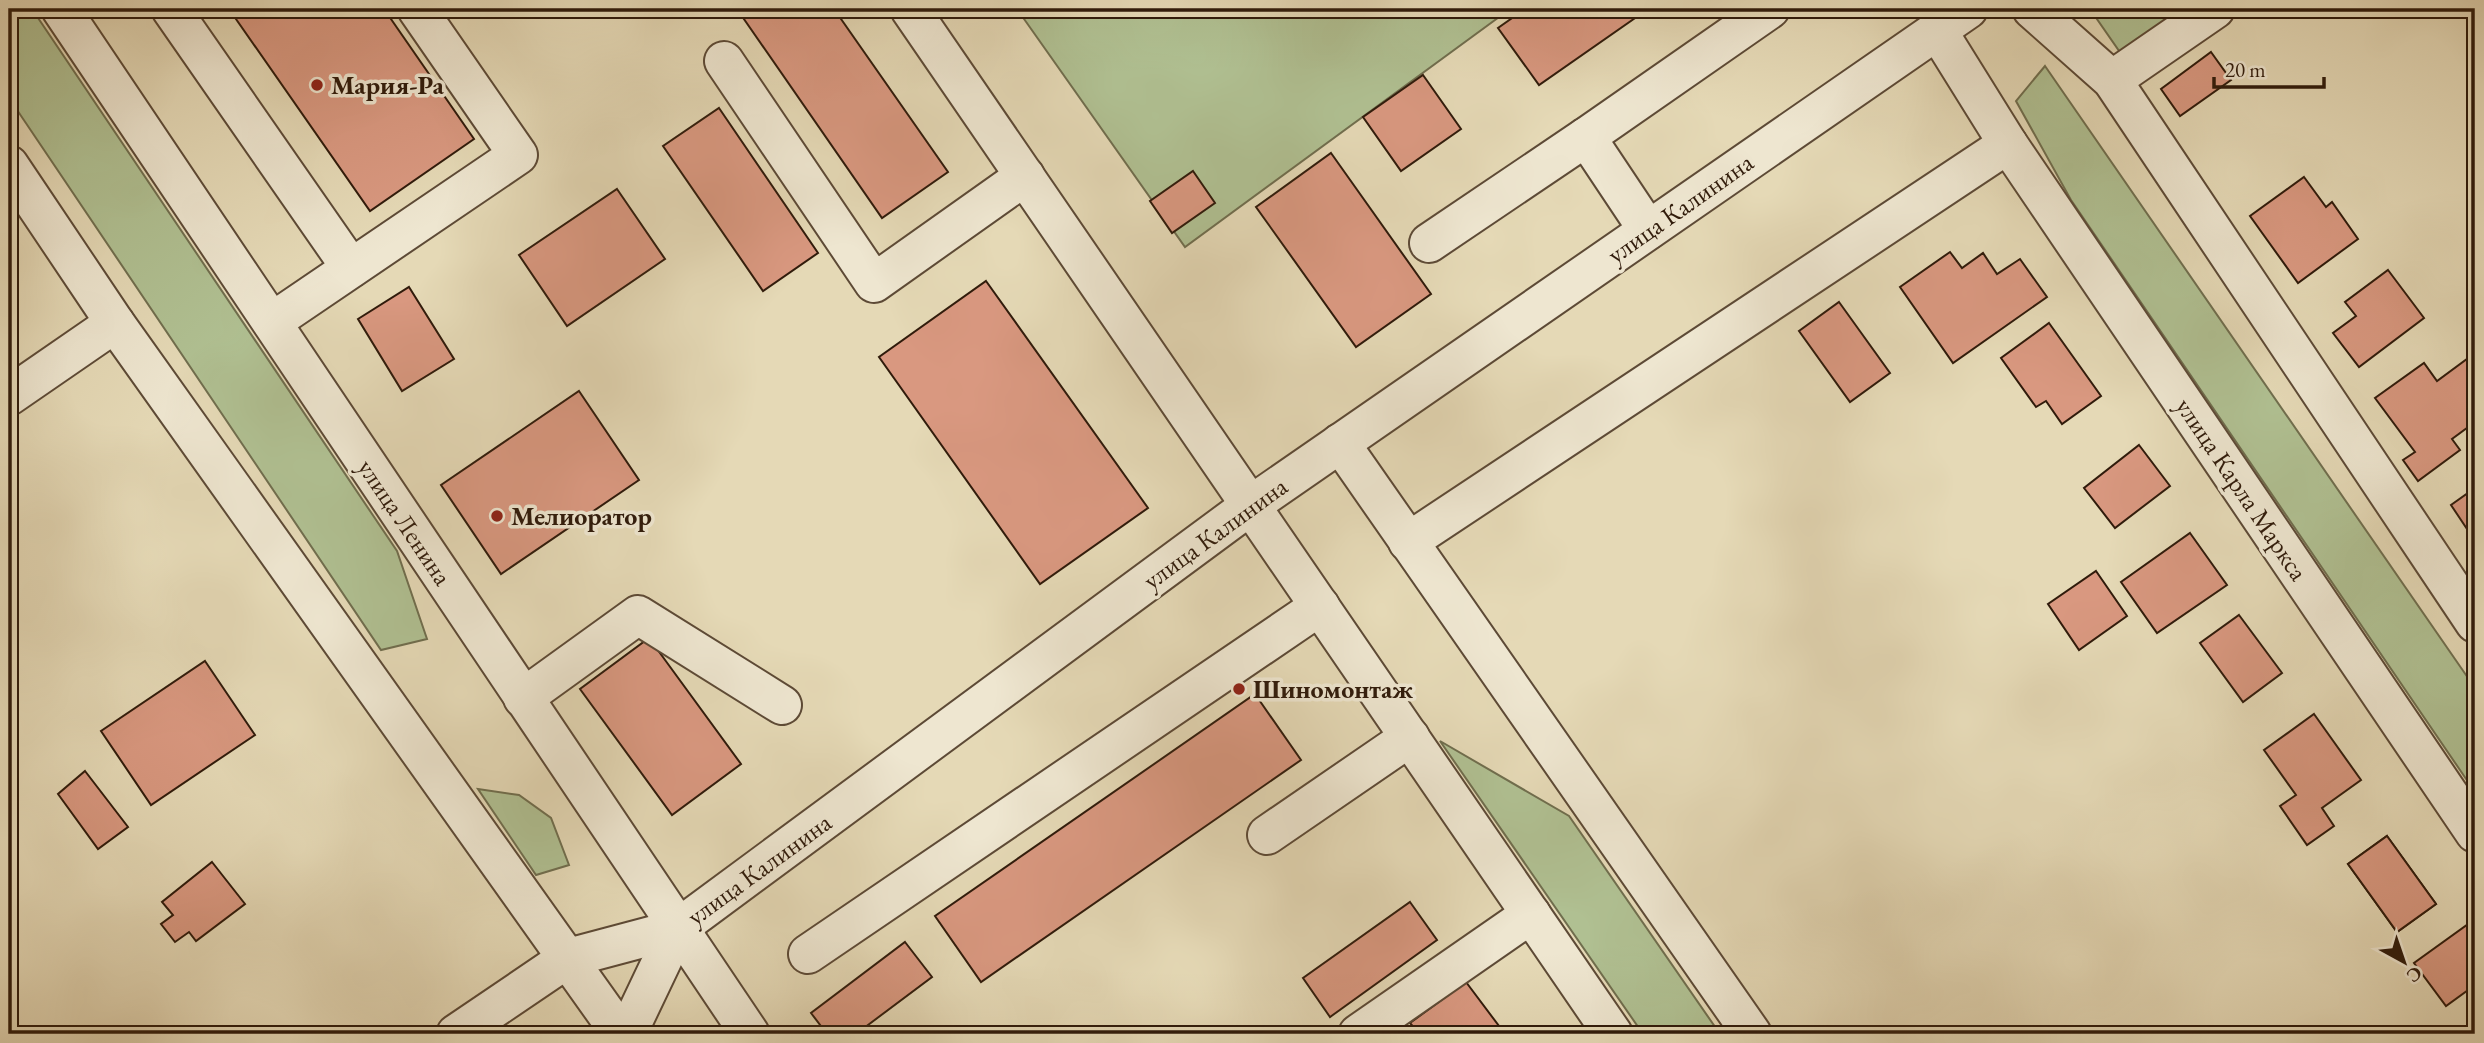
<svg xmlns="http://www.w3.org/2000/svg" width="2484" height="1043" viewBox="0 0 2484 1043" font-family="'EB Garamond',serif">
	<style>
		.green { fill: #b0c092; stroke: #706e4e; stroke-width: 2 }
		.building { fill: #d99880; stroke: #301b0b; stroke-width: 2 }
		.lines { fill: none; stroke-linecap: round; stroke-linejoin: round }
		.minor-casing { stroke: #5d4a36; stroke-width: 42 }
		.minor { stroke: #eee6d0; stroke-width: 38 }
		.poi-dot { fill: #8f2418; stroke: #eee6d0; stroke-width: 2.5 }
		.labels { text-anchor: middle; dominant-baseline: central; stroke-width: 7; stroke-linejoin: round; paint-order: stroke }
		.poi-label { font-size: 26px; font-weight: bold; fill: #301b0b; stroke: #eee6d0; text-anchor: start }
		.street-label { font-size: 26px; fill: #301b0b; stroke: #eee6d0 }
	</style>
	<rect width="100%" height="100%" fill="#e5d9b6"/>
	<filter id="stains"><feTurbulence type="fractalNoise" baseFrequency=".00286" numOctaves="4"/><feColorMatrix values="0 0 0 0 .2 0 0 0 0 .09 0 0 0 0 .02 0 0 0 .5 -.17"/></filter>
	<radialGradient id="worn" r=".72"><stop offset=".6" stop-color="#630" stop-opacity="0"/><stop offset="1" stop-color="#630" stop-opacity=".3"/></radialGradient>
	<g class="green">
		<polygon points="9,9 32,9 397,551 427,639 381,650 9,98"/>
		<polygon points="1017,9 1510,9 1185,247"/>
		<polygon points="2090,9 2190,9 2124,58"/>
		<polygon points="2045,66 2475,688 2475,792 2071,200 2016,101"/>
		<polygon points="1440,741 1569,816 1720,1034 1643,1034"/>
		<polygon points="478,789 519,795 551,818 569,865 536,875"/>
	</g>
	<g class="building">
		<polygon points="229,9 384,9 474,139 370,211"/>
		<polygon points="737,9 834,9 948,172 882,218"/>
		<polygon points="1525,9 1648,9 1539,85 1498,28"/>
		<polygon points="2211,52 2231,80 2180,116 2161,89"/>
		<polygon points="1423,75 1461,129 1401,171 1363,117"/>
		<polygon points="719,108 818,253 763,291 663,146"/>
		<polygon points="1331,153 1431,294 1356,347 1256,207"/>
		<polygon points="1193,171 1215,203 1172,233 1150,201"/>
		<polygon points="2304,177 2326,207 2332,202 2358,239 2298,283 2250,216"/>
		<polygon points="617,189 665,259 567,326 519,255"/>
		<polygon points="1950,252 1962,268 1983,253 1997,274 2020,259 2047,297 1953,363 1900,287"/>
		<polygon points="2388,270 2424,318 2359,367 2333,333 2356,316 2345,302"/>
		<polygon points="986,281 1148,508 1040,584 879,357"/>
		<polygon points="409,287 454,359 402,391 358,319"/>
		<polygon points="1839,302 1890,373 1850,402 1799,331"/>
		<polygon points="2049,323 2101,396 2062,424 2046,401 2036,407 2001,358"/>
		<polygon points="2475,353 2475,422 2452,439 2460,450 2418,481 2403,460 2415,452 2375,398 2424,363 2437,381"/>
		<polygon points="579,391 639,480 501,574 441,485"/>
		<polygon points="2139,445 2170,486 2115,528 2084,488"/>
		<polygon points="2475,488 2475,541 2451,505"/>
		<polygon points="2190,533 2227,585 2157,633 2121,582"/>
		<polygon points="2096,571 2127,616 2079,650 2048,604"/>
		<polygon points="2239,615 2282,673 2243,702 2200,643"/>
		<polygon points="649,638 741,764 672,815 580,689"/>
		<polygon points="205,661 255,735 151,805 101,731"/>
		<polygon points="1255,694 1301,760 981,982 935,916"/>
		<polygon points="2314,714 2361,780 2322,808 2334,826 2307,845 2280,806 2296,795 2264,750"/>
		<polygon points="85,771 128,827 98,849 58,794"/>
		<polygon points="2387,836 2436,904 2397,932 2348,864"/>
		<polygon points="2387,836 2436,904 2397,932 2348,864"/>
		<polygon points="212,862 245,904 196,941 189,932 175,942 161,924 173,915 162,902"/>
		<polygon points="1410,902 1437,940 1330,1017 1303,978"/>
		<polygon points="2471,922 2475,928 2475,985 2446,1006 2414,963"/>
		<polygon points="905,942 932,977 856,1034 827,1034 811,1013"/>
		<polygon points="1466,982 1505,1034 1419,1034 1410,1023"/>
	</g>
	<g class="lines">
		<g class="minor-casing">
			<g id="minor">
				<polyline points="61,9 750,1034"/>
				<polyline points="171,9 351,268"/>
				<polyline points="910,9 1613,1034"/>
				<polyline points="2032,9 2112,80 2475,623"/>
				<polyline points="1937,30 2008,144 2475,833"/>
				<polyline points="724,61 874,283 1025,176"/>
				<polyline points="2112,80 2215,9"/>
				<polyline points="9,165 115,323 621,1034"/>
				<polyline points="1648,230 1586,137 1770,9"/>
				<polyline points="1429,243 1586,137"/>
				<polyline points="272,322 518,155 417,9"/>
				<polyline points="9,396 115,323"/>
				<polyline points="1340,443 1752,1034"/>
				<polyline points="1408,542 2008,144"/>
				<polyline points="523,698 638,615 782,705"/>
				<polyline points="1267,835 1410,737"/>
				<polyline points="808,954 1320,606"/>
				<polyline points="456,1034 568,958 677,929 1251,505 1968,9"/>
				<polyline points="627,1034 677,929"/>
				<polyline points="1358,1034 1531,914"/>
			</g>
		</g>
		<use href="#minor" class="minor"/>
	</g>
	<g class="poi-dot">
		<circle cx="317" cy="85" r="7"/>
		<circle cx="497" cy="516" r="7"/>
		<circle cx="1239" cy="689" r="7"/>
	</g>
	<g class="labels">
		<g class="poi-label">
			<text x="331" y="85">Мария-Ра</text>
			<text x="511" y="516">Мелиоратор</text>
			<text x="1253" y="689">Шиномонтаж</text>
		</g>
		<g class="street-label">
			<text transform="translate(1680 208) rotate(-35)">улица Калинина</text>
			<text transform="translate(2242 489) rotate(56)">улица Карла Маркса</text>
			<text transform="translate(405 522) rotate(56)">улица Ленина</text>
			<text transform="translate(1215 533) rotate(-36)">улица Калинина</text>
			<text transform="translate(759 869) rotate(-36)">улица Калинина</text>
		</g>
	</g>
	<rect width="2484" height="1043" fill="none" stroke="#e5d9b6" stroke-width="35"/>
	<rect x="10" y="10" width="2463" height="1022" fill="none" stroke="#301b0b" stroke-width="3.5"/>
	<rect x="18" y="18" width="2449" height="1008" fill="none" stroke="#301b0b" stroke-width="2"/>
	<g transform="translate(2404 962) rotate(140)" stroke="#eee6d0" stroke-width="5" paint-order="stroke">
	<path d="M0-5L12 26L0 18L-12 26Z" fill="#301b0b"/>
	<text y="-10" font-size="19" font-weight="bold" text-anchor="middle" fill="#301b0b">С</text>
	</g>
	<path d="M2214 77v10h110v-10" fill="none" stroke="#301b0b" stroke-width="3.5"/>
	<text x="2225" y="77" font-size="21" fill="#301b0b" stroke="#eee6d0" stroke-width="5" paint-order="stroke">20 m</text>
	<rect width="100%" height="100%" filter="url(#stains)"/>
	<rect width="100%" height="100%" fill="url(#worn)"/>
</svg>
